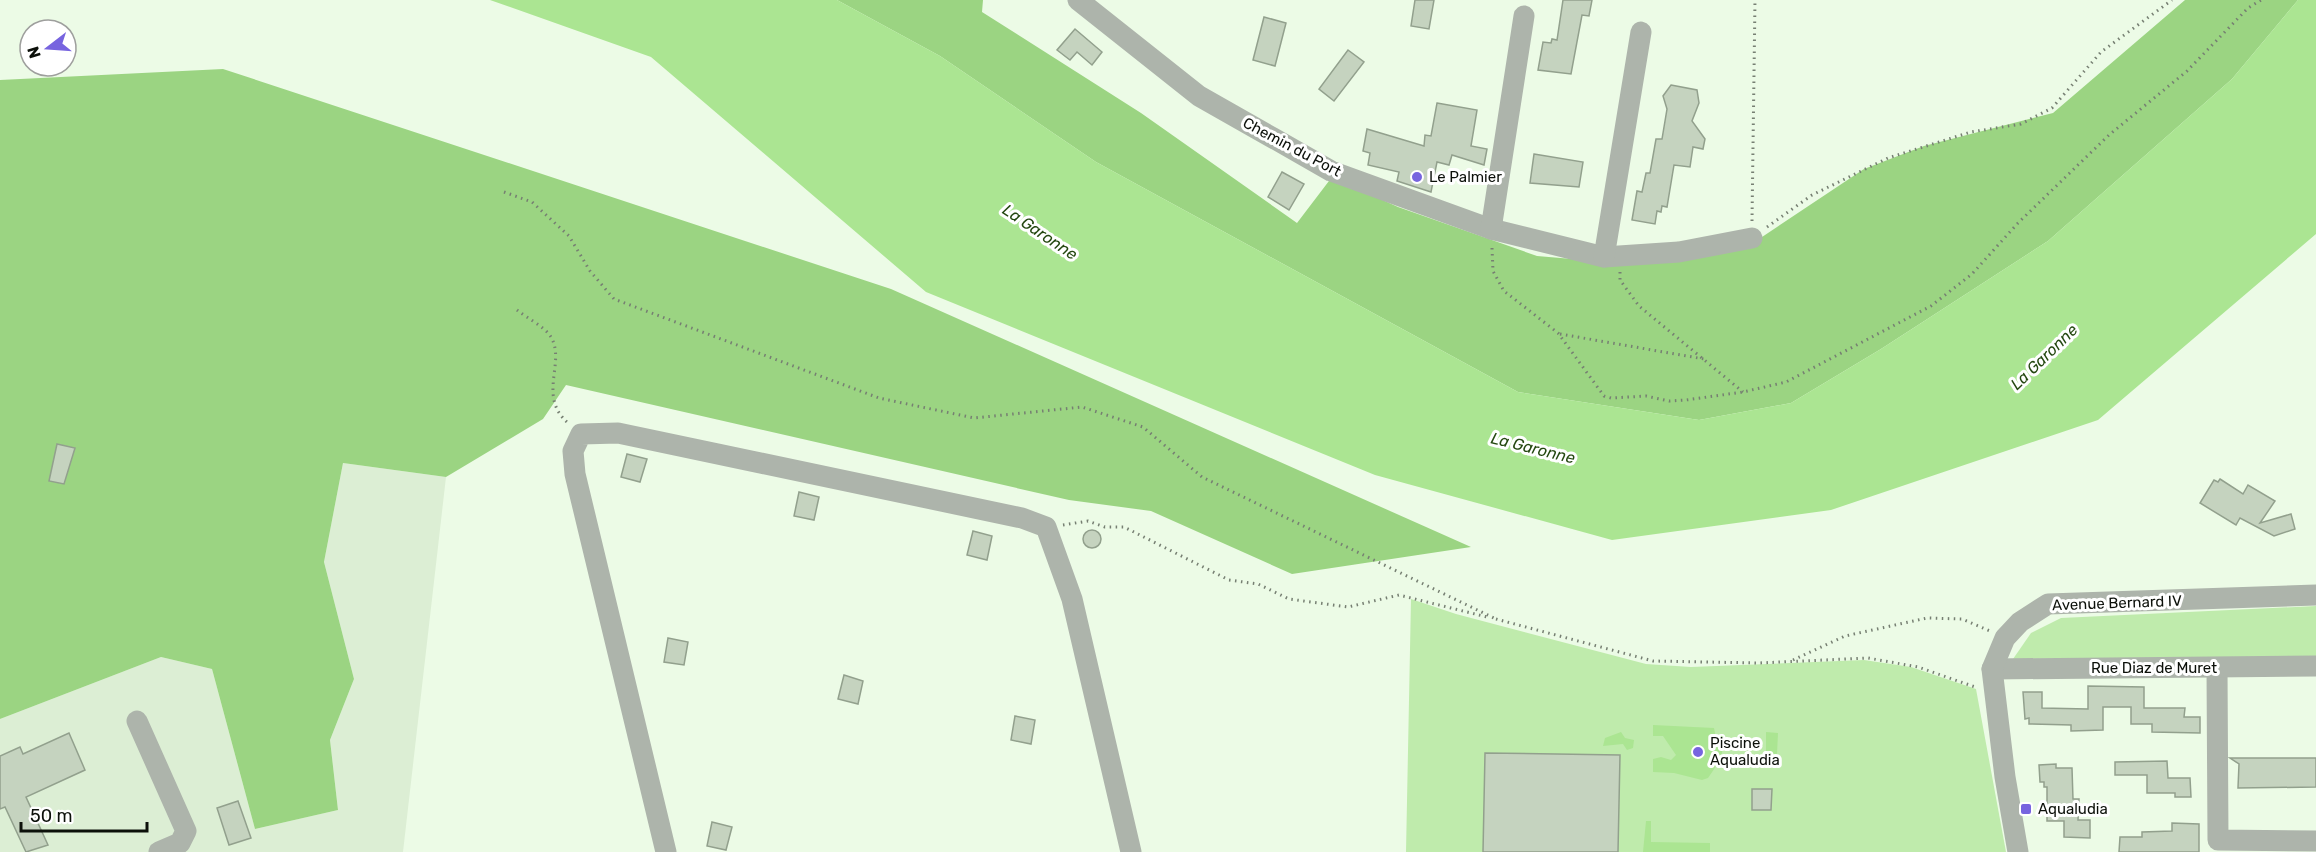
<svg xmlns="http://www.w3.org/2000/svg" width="2316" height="852" viewBox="0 0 2316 852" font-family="Rubik,sans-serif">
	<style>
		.built { fill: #dceed4 }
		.green { fill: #bfebac }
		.forest { fill: #9bd482 }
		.water { fill: #abe592 }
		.building { fill: #c5d3bf; stroke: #92a08d; stroke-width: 1.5 }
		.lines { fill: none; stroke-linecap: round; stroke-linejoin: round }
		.path { stroke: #767f72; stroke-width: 3; stroke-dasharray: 1.5 4.5; stroke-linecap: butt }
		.minor { stroke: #adb4ab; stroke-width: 21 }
		.poi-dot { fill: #7764df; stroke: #fff; stroke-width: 2 }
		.labels { text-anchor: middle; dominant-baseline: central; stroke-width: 6; stroke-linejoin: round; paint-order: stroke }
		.street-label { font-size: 15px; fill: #0c100a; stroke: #fff }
		.poi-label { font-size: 15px; fill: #0c100a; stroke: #fff; text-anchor: start }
		.water-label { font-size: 16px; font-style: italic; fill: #244810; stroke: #fff }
	</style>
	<rect width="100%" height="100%" fill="#ecfbe6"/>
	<polygon class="built" points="343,463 446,477 403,852 0,852 0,719 161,657 212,669 255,829 338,810 330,740 354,679 324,562"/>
	<g class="green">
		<polygon points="1411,599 1456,614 1646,664 1691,667 1864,660 1911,667 1976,689 2006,852 1406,852"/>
		<polygon points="2316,606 2316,657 2013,659 2031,633 2061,618"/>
	</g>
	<g class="forest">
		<polygon points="837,0 983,0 982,12 1141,113 1297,223 1332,177 1398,207 1537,256 1631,264 1750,245 1864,169 1924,146 2053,113 2185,0 2298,0 2232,79 2048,241 1881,349 1791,403 1699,420 1518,392 1096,162 940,56"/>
		<polygon points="223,69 891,289 1471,547 1292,574 1151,511 1069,500 566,385 543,419 446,477 343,463 324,562 354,679 330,740 338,810 255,829 212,669 161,657 0,719 0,80"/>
	</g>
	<g class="water">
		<polygon points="490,0 837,0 940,56 1096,162 1518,392 1699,420 1791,403 1881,349 2048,241 2232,79 2298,0 2316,0 2316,234 2098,420 1831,510 1612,540 1375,475 926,292 651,57"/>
		<polygon points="1653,725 1714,728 1716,738 1721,737 1724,740 1721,759 1708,778 1702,780 1674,773 1653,772 1653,759 1661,757 1671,760 1676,755 1663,736 1653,736"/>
		<polygon points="1621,732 1625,738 1634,740 1633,748 1627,750 1623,744 1603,746 1605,738"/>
		<polygon points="1766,732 1778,733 1777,754 1766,754"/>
		<polygon points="1646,821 1651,821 1651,842 1710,843 1710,852 1643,852"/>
	</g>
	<g class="building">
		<polygon points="1415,0 1434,0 1429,29 1411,26"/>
		<polygon points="1563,0 1592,0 1589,16 1582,15 1571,74 1538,70 1543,42 1551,43 1552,39 1557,40"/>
		<polygon points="1264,17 1286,23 1275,66 1253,60"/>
		<polygon points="1075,29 1102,52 1092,65 1077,52 1070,60 1057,50"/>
		<polygon points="1348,50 1364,62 1334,101 1319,89"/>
		<polygon points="1671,85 1697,90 1699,103 1692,121 1705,139 1703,149 1693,147 1690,167 1674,165 1667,207 1662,206 1661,212 1657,211 1655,224 1632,220 1637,191 1642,192 1646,173 1650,173 1656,139 1662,139 1667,109 1663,96"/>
		<polygon points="1437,103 1477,110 1471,146 1487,149 1484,165 1452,155 1449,165 1437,162 1431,192 1397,181 1399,172 1368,165 1370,153 1363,151 1367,129 1424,146 1425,135 1431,136"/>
		<polygon points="1534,154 1583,162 1579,187 1530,183"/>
		<polygon points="1282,172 1304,184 1289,210 1268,197"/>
		<polygon points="57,444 75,448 64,484 49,481"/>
		<polygon points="627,454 647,459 640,482 621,477"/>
		<polygon points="2220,479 2243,494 2248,485 2275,501 2260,523 2291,514 2295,529 2274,536 2240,518 2236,525 2200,503 2214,480 2218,482"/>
		<polygon points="799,492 819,497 814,520 794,516"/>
		<circle cx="1092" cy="539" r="9"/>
		<polygon points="973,531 992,536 987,560 967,555"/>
		<polygon points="668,638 688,642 684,665 664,662"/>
		<polygon points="844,675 863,681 858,704 838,699"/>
		<polygon points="2088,686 2144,687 2144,708 2185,708 2184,717 2200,717 2200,733 2152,732 2152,724 2131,724 2131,707 2103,707 2103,730 2071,731 2071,725 2029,724 2029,718 2025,719 2023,692 2042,692 2042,708 2088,709"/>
		<polygon points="1015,716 1035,720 1031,744 1011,740"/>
		<polygon points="69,733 85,770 26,797 48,845 26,852 5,807 0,809 0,756 20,747 23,754"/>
		<polygon points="1485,753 1620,755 1618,852 1483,852"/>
		<polygon points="2230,758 2316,758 2316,787 2238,788 2239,764"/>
		<polygon points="2167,761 2168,778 2190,778 2191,797 2175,797 2175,793 2147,793 2147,775 2115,775 2115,762"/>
		<polygon points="2056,764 2056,768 2072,768 2073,799 2079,799 2078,820 2090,820 2090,838 2064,837 2064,821 2047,821 2047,787 2044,787 2044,782 2040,782 2039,765"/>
		<polygon points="1752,789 1772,789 1771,810 1752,810"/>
		<polygon points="238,801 251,838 229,845 217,808"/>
		<polygon points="712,822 732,827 726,850 707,846"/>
		<polygon points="2172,823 2199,824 2199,852 2119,852 2120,837 2142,837 2142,832 2172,831"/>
	</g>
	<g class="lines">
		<g class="path">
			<polyline points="504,192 532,202 569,236 590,271 614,299 879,398 974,418 1082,407 1143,427 1202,477 1496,619"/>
			<polyline points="1752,221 1755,0"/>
			<polyline points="1767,227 1812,195 1888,158 1971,132 2021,124 2052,108 2101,52 2172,0"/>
			<polyline points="1492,248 1493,271 1504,291 1558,333 1604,396 1611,398 1646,396 1669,401 1686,400 1743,392 1786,382 1931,306 1972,274 2018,223 2109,135 2187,71 2248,8 2261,0"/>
			<polyline points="1620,272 1620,280 1639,306 1743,392"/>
			<path d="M517,310c10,8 28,17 34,27 15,26 -14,59 17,86"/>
			<polyline points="1560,334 1704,359"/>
			<polyline points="1063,525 1088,521 1105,527 1124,527 1229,580 1258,584 1289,599 1348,607 1399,595 1487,617"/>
			<polyline points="1496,619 1653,661 1759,663 1868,658 1918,667 1978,688"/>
			<polyline points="1793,660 1845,636 1927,618 1962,619 1990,631"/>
		</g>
		<g class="minor">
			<polyline points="1078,0 1199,96 1273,138 1331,171 1491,229 1604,257 1679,252 1752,238"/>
			<polyline points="1491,229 1524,16"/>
			<polyline points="1604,257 1641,32"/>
			<polyline points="2217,668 2218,840 2316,841"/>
			<polyline points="1992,669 2316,666"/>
			<polyline points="137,721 186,831 180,843 159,852"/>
			<polyline points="666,852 575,474 573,451 581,434 618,433 1022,518 1046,527 1072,599 1131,852"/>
			<polyline points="2018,852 2005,777 1992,669 2005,638 2020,622 2048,604 2316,595"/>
		</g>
	</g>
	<g class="poi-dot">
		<circle cx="1417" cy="177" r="6"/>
		<circle cx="1698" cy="752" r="6"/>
		<rect x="2020" y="803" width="12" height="12" rx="3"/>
	</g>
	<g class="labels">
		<g class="street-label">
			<text transform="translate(1292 147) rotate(28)">Chemin du Port</text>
			<text transform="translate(2117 603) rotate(-2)">Avenue Bernard IV</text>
			<text x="2154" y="668">Rue Diaz de Muret</text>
		</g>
		<g class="poi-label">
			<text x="1429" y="177">Le Palmier</text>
			<text x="1710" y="743">Piscine<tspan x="1710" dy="17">Aqualudia</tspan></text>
			<text x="2038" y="809">Aqualudia</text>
		</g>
		<g class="water-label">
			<text transform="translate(1040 232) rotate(34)">La Garonne</text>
			<text transform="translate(2044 357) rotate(-44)">La Garonne</text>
			<text transform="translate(1533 448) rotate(14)">La Garonne</text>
		</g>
	</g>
	<g transform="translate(48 48) rotate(253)"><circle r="28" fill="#ffffff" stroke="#9e9f9d" stroke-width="1.5"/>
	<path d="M0-4.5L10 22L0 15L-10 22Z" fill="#7764df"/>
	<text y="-9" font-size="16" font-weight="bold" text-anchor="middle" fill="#0c100a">N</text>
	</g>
	<path d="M21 822v9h126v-9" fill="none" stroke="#0c100a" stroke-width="3"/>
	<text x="30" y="822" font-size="18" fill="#0c100a" stroke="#ffffff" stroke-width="4.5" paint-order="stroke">50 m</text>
</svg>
